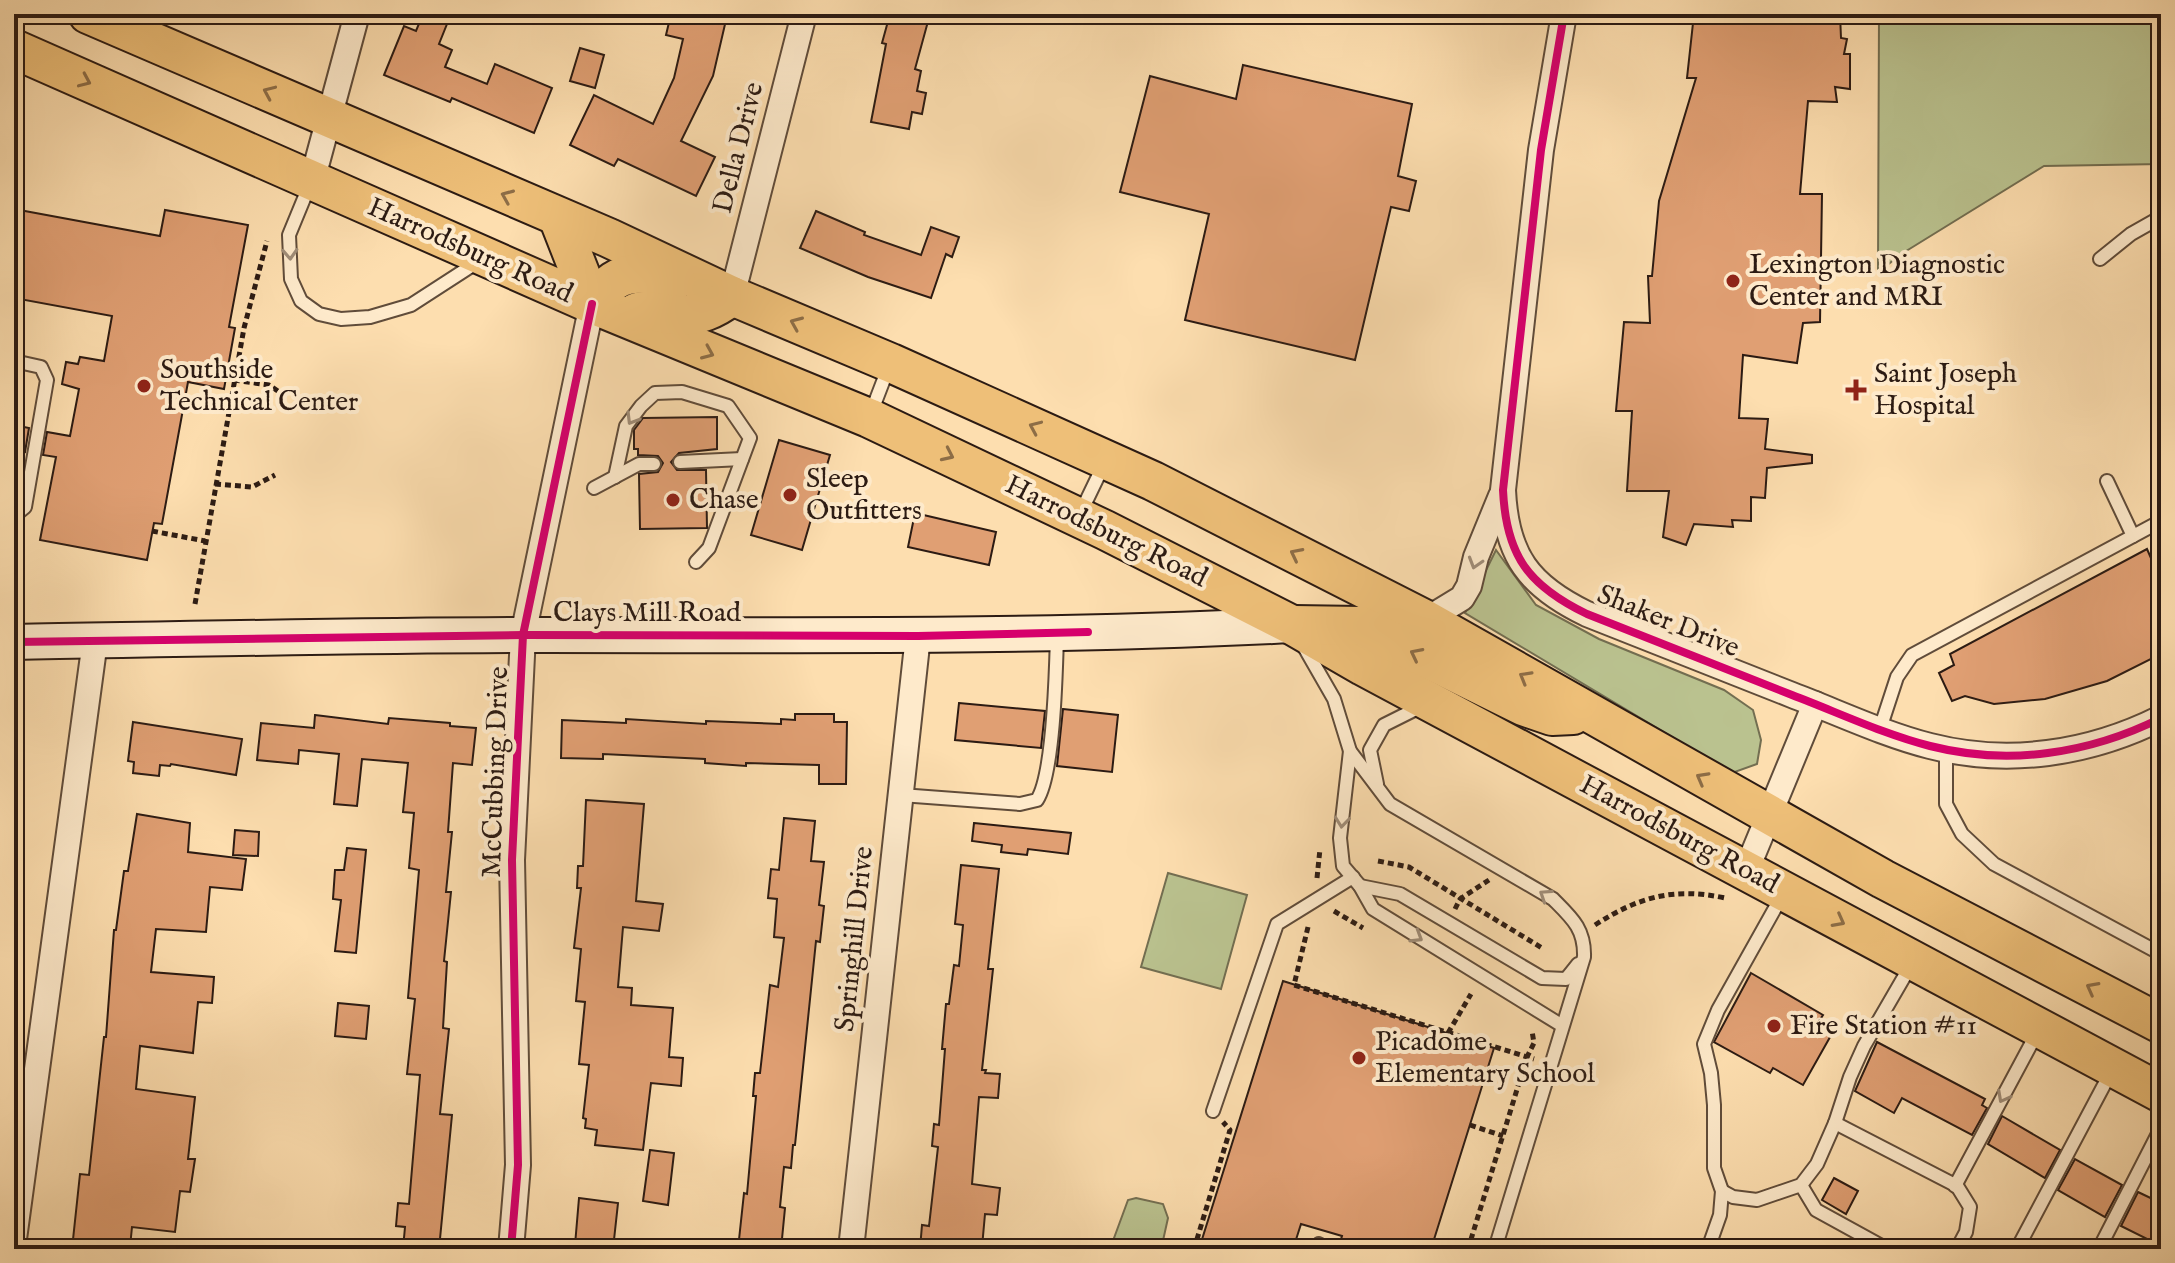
<svg xmlns="http://www.w3.org/2000/svg" width="2175" height="1263" viewBox="0 0 2175 1263" font-family="'IM FELL English',serif">
	<style>
		.green { fill: #bac28f; stroke: #736e51; stroke-width: 2 }
		.building { fill: #e09f73; stroke: #2c1b13; stroke-width: 2 }
		.lines { fill: none; stroke-linecap: round; stroke-linejoin: round }
		.lane-casing { stroke: #604c3a; stroke-width: 16 }
		.street-casing { stroke: #604c3a; stroke-width: 28 }
		.secondary-casing { stroke: #2c1b13; stroke-width: 38 }
		.primary-casing { stroke: #2c1b13; stroke-width: 42 }
		.path { stroke: #2c1b13; stroke-width: 5; stroke-dasharray: 6 4; stroke-linecap: butt }
		.lane { stroke: #feeacb; stroke-width: 12 }
		.street { stroke: #feeacb; stroke-width: 24 }
		.secondary { stroke: #feeacb; stroke-width: 34 }
		.primary { stroke: #eebf78; stroke-width: 38 }
		.cycleway-casing { stroke: #feeacb; stroke-width: 13 }
		.cycleway { stroke: #d6006c; stroke-width: 8 }
		.oneway { stroke: #8d6d46 }
		.oneway2 { stroke: #a08d78 }
		.poi-dot { fill: #8f2418; stroke: #feeacb; stroke-width: 3 }
		.labels { text-anchor: middle; dominant-baseline: central; stroke-width: 8; stroke-linejoin: round; paint-order: stroke }
		.street-label { font-size: 28px; fill: #2c1b13; stroke: #feeacb }
		.poi-label { font-size: 28px; fill: #2c1b13; stroke: #feeacb; text-anchor: start }
	</style>
	<rect width="100%" height="100%" fill="#fddeaf"/>
	<filter id="stains"><feTurbulence type="fractalNoise" baseFrequency=".0025" numOctaves="4"/><feColorMatrix values="0 0 0 0 .2 0 0 0 0 .09 0 0 0 0 .02 0 0 0 .5 -.17"/></filter>
	<radialGradient id="worn" r=".72"><stop offset=".6" stop-color="#630" stop-opacity="0"/><stop offset="1" stop-color="#630" stop-opacity=".3"/></radialGradient>
	<g class="green">
		<polygon points="1879,14 2161,14 2161,164 2044,166 1903,253 1878,272"/>
		<polygon points="1496,550 1536,605 1599,639 1724,690 1753,710 1761,740 1757,764 1732,773 1465,613"/>
		<polygon points="1168,873 1247,895 1221,989 1141,967"/>
		<polygon points="1136,1198 1163,1204 1168,1218 1162,1245 1164,1249 1110,1249 1128,1200"/>
	</g>
	<g class="building">
		<polygon points="423,14 451,14 439,44 452,50 445,67 487,84 495,64 552,88 534,133 452,98 450,102 384,75 404,26 416,31"/>
		<polygon points="671,14 702,14 726,20 713,76 681,141 715,157 696,196 618,159 614,166 570,145 594,95 653,124 674,78 683,39 666,35"/>
		<polygon points="890,14 930,14 915,69 921,71 917,91 926,93 922,114 912,112 909,129 871,122 886,44 882,43"/>
		<polygon points="1694,14 1758,14 1798,20 1799,14 1840,14 1841,38 1847,39 1844,54 1850,54 1850,89 1835,87 1837,102 1808,101 1800,194 1822,194 1820,322 1803,323 1797,363 1743,355 1739,418 1768,419 1765,449 1812,455 1812,463 1767,468 1765,498 1751,497 1751,521 1732,520 1733,527 1694,524 1686,545 1663,537 1669,491 1627,491 1632,411 1616,411 1624,322 1650,323 1648,276 1652,276 1659,201 1696,78 1687,78"/>
		<polygon points="580,48 604,55 595,88 570,81"/>
		<polygon points="1243,65 1412,104 1398,176 1416,181 1409,211 1391,207 1355,360 1185,320 1209,214 1120,192 1150,76 1236,99"/>
		<polygon points="14,209 160,236 165,210 248,225 229,327 235,328 224,389 188,382 162,524 154,523 147,560 40,540 56,457 43,455 47,432 70,436 79,389 62,384 66,362 78,364 80,357 104,361 112,316 14,298"/>
		<polygon points="816,211 865,232 864,235 921,255 931,227 959,237 952,257 946,254 931,298 868,277 800,248"/>
		<polygon points="717,417 717,449 679,453 671,462 677,470 706,470 707,528 640,529 639,474 658,472 663,463 658,456 638,455 638,449 634,449 634,430 643,418"/>
		<polygon points="14,425 29,428 25,452 14,450"/>
		<polygon points="779,440 830,455 802,550 751,535"/>
		<polygon points="915,513 996,532 989,565 908,547"/>
		<polygon points="2147,549 2161,581 2161,654 2107,681 2045,699 1994,704 1965,696 1952,701 1939,673 1954,665 1950,654"/>
		<polygon points="959,703 1045,711 1041,748 955,740"/>
		<polygon points="1063,709 1118,715 1112,772 1057,766"/>
		<polygon points="795,714 834,714 834,722 847,722 846,784 819,784 819,765 746,763 746,766 705,763 705,759 603,754 603,759 561,758 562,720 626,723 626,719 706,724 706,721 781,724 781,719 795,720"/>
		<polygon points="315,715 388,724 389,718 450,723 450,726 476,728 472,765 453,763 448,832 452,832 446,892 451,892 444,961 447,962 443,1028 449,1029 440,1114 452,1115 439,1249 403,1249 405,1227 396,1226 398,1203 409,1204 420,1075 407,1074 415,999 408,998 419,870 409,868 414,813 403,812 408,763 362,759 357,806 334,804 339,754 299,750 298,764 257,760 261,723 314,728"/>
		<polygon points="133,722 242,739 236,775 171,764 170,766 160,765 159,776 133,773 134,762 128,761"/>
		<polygon points="586,800 644,804 636,901 663,904 659,931 623,927 618,987 632,988 631,1005 673,1008 669,1057 683,1058 681,1086 651,1083 643,1150 595,1145 597,1130 585,1128 586,1119 583,1118 589,1065 579,1064 585,1002 576,1001 581,949 574,948 581,888 577,888 578,866 583,866"/>
		<polygon points="137,814 190,823 188,852 246,859 242,890 210,887 206,932 156,929 151,972 214,977 212,1003 198,1002 193,1053 140,1046 136,1089 195,1097 188,1159 195,1159 190,1192 180,1191 175,1232 132,1227 130,1247 121,1246 120,1249 72,1249 80,1174 89,1175 104,1037 106,1037 114,930 116,930 124,871 128,871"/>
		<polygon points="784,818 815,821 811,861 824,862 819,905 824,906 820,942 816,941 795,1145 793,1145 791,1168 784,1167 780,1207 785,1208 781,1249 738,1249 744,1193 747,1194 756,1096 753,1096 755,1073 760,1073 770,985 778,987 784,938 774,937 777,899 768,898 771,869 779,870"/>
		<polygon points="974,823 1071,833 1068,854 1028,849 1027,855 1001,852 1002,845 972,841"/>
		<polygon points="235,830 259,832 258,856 233,855"/>
		<polygon points="347,848 366,850 356,953 335,951 341,900 333,899 335,870 344,870"/>
		<polygon points="961,865 999,869 988,969 993,969 982,1070 986,1070 985,1073 1000,1074 998,1098 979,1097 972,1184 1000,1188 997,1215 985,1214 982,1247 963,1244 962,1249 920,1249 922,1225 929,1226 938,1147 932,1146 934,1124 939,1125 945,1049 942,1049 946,1004 949,1004 954,965 959,966 963,925 955,924"/>
		<polygon points="1751,973 1823,1015 1819,1021 1834,1030 1803,1085 1773,1068 1770,1073 1714,1042"/>
		<polygon points="1283,981 1494,1048 1431,1249 1338,1249 1342,1236 1301,1224 1293,1249 1199,1249"/>
		<polygon points="338,1003 369,1006 366,1039 335,1036"/>
		<polygon points="1877,1042 1985,1099 1982,1105 1987,1108 1972,1135 1902,1098 1894,1113 1855,1091"/>
		<polygon points="2002,1116 2060,1150 2045,1178 1988,1144"/>
		<polygon points="650,1150 674,1153 668,1205 643,1201"/>
		<polygon points="2075,1159 2122,1185 2105,1217 2058,1190"/>
		<polygon points="1834,1178 1858,1191 1846,1214 1822,1200"/>
		<polygon points="2138,1192 2161,1203 2161,1246 2121,1226"/>
		<polygon points="579,1198 618,1203 613,1249 575,1245"/>
	</g>
	<g class="lines">
		<g class="lane-casing">
			<g id="lane">
				<polyline points="310,184 289,235 291,279 301,301 319,314 341,319 370,317 411,305 479,261"/>
				<polyline points="2100,259 2131,234 2161,217"/>
				<polyline points="14,361 41,367 47,380 25,507 14,516"/>
				<polyline points="871,413 889,366"/>
				<polyline points="680,462 742,459"/>
				<polyline points="615,477 626,426 641,406 655,393 682,392 728,406 750,438 709,548 696,562"/>
				<polyline points="2107,481 2133,536"/>
				<polyline points="594,488 639,464 654,464"/>
				<polyline points="1080,514 1105,462"/>
				<path d="M1303,645l31,54 16,52 40,53 163,95c19,19 32,30 31,58l-89,292"/>
				<polyline points="1880,729 1897,677 1912,655 2161,521"/>
				<polyline points="1946,749 1946,804 1962,834 1994,864 2161,954"/>
				<polyline points="1350,751 1340,838 1343,866 1360,886 1373,909 1561,1025"/>
				<polyline points="1377,784 1370,750 1384,725 1422,706"/>
				<path d="M901,795l119,9 17,-4c17,-26 19,-130 20,-165"/>
				<polyline points="1360,886 1400,894 1542,978 1566,979 1578,964"/>
				<polyline points="1213,1111 1277,924 1353,877"/>
				<polyline points="1835,1123 1850,1077 1864,1046 1911,965"/>
				<polyline points="1801,1185 1816,1210 1887,1249"/>
				<polyline points="1955,1186 2038,1031"/>
				<polyline points="1722,1191 1733,1197 1757,1200 1801,1185 1817,1164 1835,1123 1957,1186 1970,1207 1966,1232 1957,1249"/>
				<polyline points="1318,1249 1319,1244"/>
				<polyline points="1708,1249 1720,1215 1722,1191 1714,1168 1714,1105 1711,1073 1704,1044 1718,1010 1783,894"/>
				<polyline points="2017,1249 2112,1070"/>
				<polyline points="2099,1249 2161,1128"/>
			</g>
		</g>
		<g class="street-casing">
			<g id="street">
				<path d="M1564,14l-23,136 -38,340c3,66 26,96 84,124 68,27 137,54 205,81 45,17 91,39 138,51 78,20 159,8 231,-28"/>
				<polyline points="312,181 357,14"/>
				<polyline points="732,296 804,14"/>
				<polyline points="1426,620 1462,598 1469,586 1476,557 1501,496"/>
				<polyline points="1746,871 1815,704"/>
				<polyline points="14,1239 95,641"/>
				<polyline points="511,1249 518,1165 512,860 523,635 592,304"/>
				<polyline points="851,1249 918,636"/>
			</g>
		</g>
		<g class="secondary-casing">
			<path id="secondary" d="M14,642c178,-3 355,-7 533,-7 248,0 497,3 745,-10"/>
		</g>
		<g class="primary-casing">
			<g id="primary">
				<polyline points="88,14 609,238 732,296 891,363 1153,481 1426,620 1883,879 2161,1024"/>
				<polyline points="14,49 592,304 869,418 1105,530 1292,625 1363,666 2161,1093"/>
				<polyline points="558,217 592,304"/>
				<path d="M592,304c14,-19 26,-32 53,-30 11,0 20,7 31,6"/>
				<path d="M637,312c14,-3 25,2 39,3 22,2 39,-6 56,-19"/>
				<polyline points="1294,625 1361,626 1523,706 1552,716 1573,715"/>
			</g>
		</g>
		<g class="path">
			<polyline points="234,380 269,385 288,398"/>
			<polyline points="215,484 252,487 275,475"/>
			<polyline points="152,531 205,541"/>
			<polyline points="195,604 244,328 267,241"/>
			<polyline points="1378,861 1409,867 1542,948"/>
			<polyline points="1317,878 1320,849"/>
			<polyline points="1455,909 1460,899 1489,880"/>
			<polyline points="1334,911 1363,928"/>
			<path d="M1595,925c43,-28 79,-38 130,-27"/>
			<polyline points="1308,927 1294,985 1534,1059"/>
			<polyline points="1448,1033 1471,994"/>
			<polyline points="1470,1125 1503,1136"/>
			<polyline points="1194,1249 1230,1130 1223,1122"/>
			<polyline points="1468,1249 1527,1057 1534,1043 1532,1031"/>
		</g>
		<use href="#lane" class="lane"/>
		<use href="#street" class="street"/>
		<use href="#secondary" class="secondary"/>
		<use href="#primary" class="primary"/>
		<g class="cycleway-casing">
			<g id="cycleway">
				<path d="M1564,14l-23,136 -38,340c3,66 26,96 84,124 68,27 137,54 205,81 45,17 91,39 138,51 78,20 159,8 231,-28"/>
				<polyline points="14,642 523,635 918,636 1088,632"/>
				<polyline points="511,1249 518,1165 512,860 523,635 592,304"/>
			</g>
		</g>
		<use href="#cycleway" class="cycleway"/>
	</g>
	<defs><path id="oneway-chevron" d="M-2-3.5L2.5 0L-2 3.5" fill="none" stroke-width="1.6" stroke-linecap="round" stroke-linejoin="round" transform="scale(2)"/></defs>
	<g class="oneway">
		<use href="#oneway-chevron" transform="translate(85 81) rotate(24)"/>
		<use href="#oneway-chevron" transform="translate(269 92) rotate(-156)"/>
		<use href="#oneway-chevron" transform="translate(507 196) rotate(-157)"/>
		<use href="#oneway-chevron" transform="translate(796 323) rotate(-157)"/>
		<use href="#oneway-chevron" transform="translate(708 353) rotate(23)"/>
		<use href="#oneway-chevron" transform="translate(1035 427) rotate(-156)"/>
		<use href="#oneway-chevron" transform="translate(948 455) rotate(25)"/>
		<use href="#oneway-chevron" transform="translate(1296 554) rotate(-153)"/>
		<use href="#oneway-chevron" transform="translate(1416 654) rotate(-153)"/>
		<use href="#oneway-chevron" transform="translate(1525 677) rotate(-150)"/>
		<use href="#oneway-chevron" transform="translate(1702 778) rotate(-151)"/>
		<use href="#oneway-chevron" transform="translate(1839 921) rotate(28)"/>
		<use href="#oneway-chevron" transform="translate(2092 988) rotate(-152)"/>
	</g>
	<g class="oneway2">
		<use href="#oneway-chevron" transform="translate(290 254) rotate(87)"/>
		<use href="#oneway-chevron" transform="translate(632 419) rotate(121)"/>
		<use href="#oneway-chevron" transform="translate(1475 563) rotate(107)"/>
		<use href="#oneway-chevron" transform="translate(1342 822) rotate(96)"/>
		<use href="#oneway-chevron" transform="translate(1545 895) rotate(-147)"/>
		<use href="#oneway-chevron" transform="translate(1417 937) rotate(32)"/>
		<use href="#oneway-chevron" transform="translate(2003 1097) rotate(118)"/>
	</g>
	<g class="poi-dot">
		<circle cx="1733" cy="281" r="8"/>
		<circle cx="144" cy="386" r="8"/>
		<path d="M1852 378h8v8h8v8h-8v8h-8v-8h-8v-8h8z"/>
		<circle cx="790" cy="495" r="8"/>
		<circle cx="673" cy="500" r="8"/>
		<circle cx="1774" cy="1026" r="8"/>
		<circle cx="1359" cy="1058" r="8"/>
	</g>
	<g class="labels">
		<g class="street-label">
			<text transform="translate(739 148) rotate(-76)">Della Drive</text>
			<text transform="translate(470 251) rotate(24)">Harrodsburg Road</text>
			<text transform="translate(1106 532) rotate(26)">Harrodsburg Road</text>
			<text x="647" y="613">Clays Mill Road</text>
			<text transform="translate(1668 622) rotate(22)">Shaker Drive</text>
			<text transform="translate(496 772) rotate(-88)">McCubbing Drive</text>
			<text transform="translate(1679 835) rotate(28)">Harrodsburg Road</text>
			<text transform="translate(855 939) rotate(-84)">Springhill Drive</text>
		</g>
		<g class="poi-label">
			<text x="1749" y="265">Lexington Diagnostic<tspan x="1749" dy="32">Center and MRI</tspan></text>
			<text x="160" y="370">Southside<tspan x="160" dy="32">Technical Center</tspan></text>
			<text x="1874" y="374">Saint Joseph<tspan x="1874" dy="32">Hospital</tspan></text>
			<text x="806" y="479">Sleep<tspan x="806" dy="32">Outfitters</tspan></text>
			<text x="689" y="500">Chase</text>
			<text x="1790" y="1026">Fire Station #11</text>
			<text x="1375" y="1042">Picadome<tspan x="1375" dy="32">Elementary School</tspan></text>
		</g>
	</g>
	<rect width="2175" height="1263" fill="none" stroke="#fddeaf" stroke-width="48"/>
	<rect x="16" y="16" width="2143" height="1231" fill="none" stroke="#2c1b13" stroke-width="4"/>
	<rect x="24" y="24" width="2127" height="1215" fill="none" stroke="#2c1b13" stroke-width="2"/>
	<rect width="100%" height="100%" filter="url(#stains)"/>
	<rect width="100%" height="100%" fill="url(#worn)"/>
</svg>
